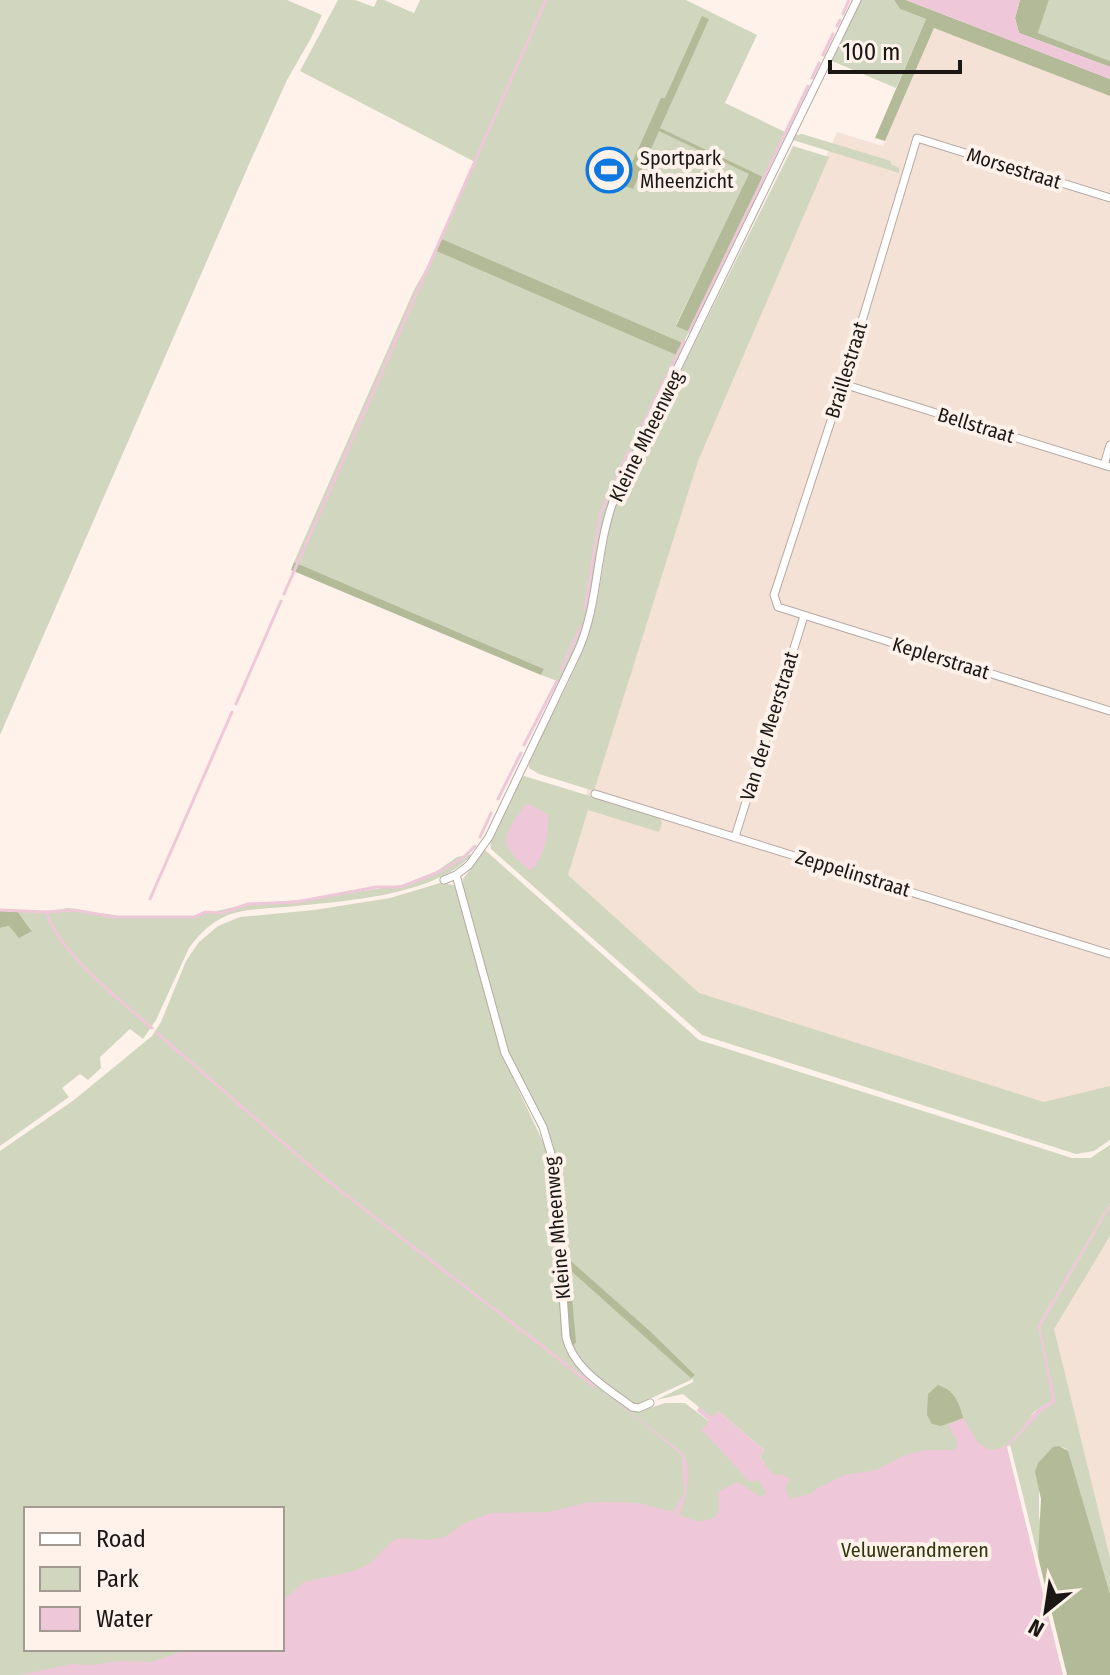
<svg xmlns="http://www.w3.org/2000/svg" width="1110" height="1675" viewBox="0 0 1110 1675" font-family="'Fira Sans Condensed',sans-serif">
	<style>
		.built { fill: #f5e2d7 }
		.green { fill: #d1d6bf; fill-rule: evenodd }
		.forest { fill: #b3ba97 }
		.water { fill: #eec8d9 }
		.pier { fill: #fef2ea }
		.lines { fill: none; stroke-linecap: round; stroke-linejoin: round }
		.stream { stroke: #eec8d9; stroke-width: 3 }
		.minor-casing { stroke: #b5aaa3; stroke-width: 9 }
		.minor { stroke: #fff; stroke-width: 7 }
		.labels { text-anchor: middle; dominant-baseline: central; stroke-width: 8; stroke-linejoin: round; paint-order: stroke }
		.poi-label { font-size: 20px; fill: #1b1714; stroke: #fef2ea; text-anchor: start }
		.street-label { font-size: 20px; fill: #1b1714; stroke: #fef2ea }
		.park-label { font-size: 20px; fill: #31370c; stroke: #fef2ea }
	</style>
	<rect width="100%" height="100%" fill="#fef2ea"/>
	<g class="built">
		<polygon points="934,28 1110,95 1110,1092 1046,1106 695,993 560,877 692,459 837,132 883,146"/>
		<polygon points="1110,1194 1110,1638 1032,1328"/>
	</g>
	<g class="green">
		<polygon points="0,0 287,0 322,15 311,38 287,80 250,162 0,735"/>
		<polygon points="338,0 355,0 374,7 377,0 384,0 414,13 420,0 686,0 757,35 725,103 785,132 763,177 751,172 676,325 689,332 683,343 442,239 475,162 300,71"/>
		<polygon points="861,0 894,0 900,9 926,19 896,88 832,61"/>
		<polygon points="1049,0 1110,0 1110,61 1038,33"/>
		<polygon points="802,134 891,161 891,164 899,168 899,173 793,140 796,135"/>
		<path d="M793,146l36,11 -131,304 -104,330 -55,-17 -10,-6 -1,-7c21,-42 54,-98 65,-142 11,-41 11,-82 25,-122z"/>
		<polygon points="436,251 676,355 661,399 612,492 605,513 593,589 580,639 560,682 541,675 544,669 294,562 414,290"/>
		<polygon points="524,776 659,817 662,823 659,832 588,810 568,875 699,993 1044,1102 1110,1086 1110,1140 1094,1151 1076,1154 702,1035 491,849 490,841 520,778"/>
		<path d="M485,850l214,190 373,118h18l20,-13v58l-72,122 15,75 -19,12 -20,29 26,-30 15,-9 -15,-75 70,-120v29l-56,93 56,229v36l-44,-146 -9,-2 -18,46v24l36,159h-1075v-524l74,-51 78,-64 9,-14 25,-61 13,-19 19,-16 22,-9 74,-7 76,-12 50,-15 14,2 12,33 37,139 47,100 14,187c11,31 49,50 76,67l25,-8h20l80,61 -5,-7 4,-7 -46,-39 -6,7 -29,-24 -27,6 37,-18v-3l-59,27 -54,-44 -9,-14 -1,-74 2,-2 119,105 4,-2 -46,-45 -77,-68 -9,1 -5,-94 -5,-25 -46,-92 -45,-161 1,-12zM26,1509h256v140h-256z"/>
		<path d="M473,854c-40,43 -131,47 -187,53 -21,2 -47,1 -66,12 -13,7 -23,18 -31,29l-33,72 -13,19 -13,-10 -30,28 1,11 -13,12 -8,-6 -18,14 7,9 -69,49v-218l9,-2 23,4 -14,-18h25l25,-4 52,8h74l54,-12 63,-5 90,-14 33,-12 23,-16z"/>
	</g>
	<g class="forest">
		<polygon points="894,0 906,0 1110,79 1110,96 934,28 885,141 875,138 926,19 900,9"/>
		<polygon points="1020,0 1049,0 1038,33 1110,61 1110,67 1019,33 1015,18"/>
		<polygon points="702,16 709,19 660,128 763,177 689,332 676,326 749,174 659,131 633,189 622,185 661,98 665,98"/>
		<polygon points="442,239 683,343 676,355 436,251"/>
		<polygon points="294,562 544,669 541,675 291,570"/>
		<polygon points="0,911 18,912 32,931 19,938 9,926 0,928"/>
		<polygon points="568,1261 572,1262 649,1330 695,1375 691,1378 572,1272 570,1275 576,1342 571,1348 563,1264"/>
		<path d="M938,1385c16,5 21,17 25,33l-22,8 -9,-2 -5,-9 1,-21z"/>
		<polygon points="1059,1446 1068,1451 1110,1594 1110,1675 1067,1675 1038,1559 1041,1499 1035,1472 1038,1463 1053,1447"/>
	</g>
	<g class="water">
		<polygon points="906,0 1020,0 1015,18 1019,33 1110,67 1110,79"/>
		<path d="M530,804l18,11c1,16 -4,46 -18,55 -33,-26 -28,-33 -5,-65z"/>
		<path d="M1110,1203v4l-70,120 16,75c-21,11 -31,30 -49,45l56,228h-1043l51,-11 21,1 29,-4 30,1 38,-13h93v-48l22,-19 50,-11 16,-8 24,-23 9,-2 24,2 18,-3 19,-14 27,-10 58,-1 36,-9 20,-1 33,1 35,9 11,-19 -2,-38 -81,-65 82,63c10,17 3,45 -4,62l20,7 15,-4 5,-7v-20l19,-9 22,15 6,-4 -7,-13 -9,2 -48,-52 7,-9 -12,-10 2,-4 13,10 6,-6 46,39 -4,7 12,17 11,1 7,4 -5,9 5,11 23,-6 3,-4 28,-14 33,-5 25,-14 23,-6h28l4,-3 -1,-8 -8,-14 15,-7c6,8 11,21 18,27 23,18 42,-22 55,-34 5,-5 11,-7 16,-11l-14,-75z"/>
	</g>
	<polygon class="pier" points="1010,1445 1023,1496 1067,1675 1063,1675 1007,1447"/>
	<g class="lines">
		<g class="stream">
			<polyline points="843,14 849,0"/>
			<polyline points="837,26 840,20"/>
			<polyline points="823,55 833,34"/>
			<polyline points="812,78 819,63"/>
			<polyline points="689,332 808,86"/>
			<polyline points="639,432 684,341"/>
			<polyline points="284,594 546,0"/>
			<polyline points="585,609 600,514 629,451"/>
			<polyline points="561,670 580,628"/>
			<polyline points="236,704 281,601"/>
			<polyline points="524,745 557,681"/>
			<polyline points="498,799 521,753"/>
			<polyline points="480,837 491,813"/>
			<polyline points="150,899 232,712"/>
			<polyline points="0,910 47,912 74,910 113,917 194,917 206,912 221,913 248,904 296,902 376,887 401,887 436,873 462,859 475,846"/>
			<path d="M47,912c8,37 76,91 105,116"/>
			<polyline points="156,1032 324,1178 594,1386"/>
		</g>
		<g class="minor-casing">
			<g id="minor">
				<polyline points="1110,198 917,138 843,384 774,595 778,607 1110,711"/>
				<polyline points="843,384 1110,467"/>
				<polyline points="1104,465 1110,445"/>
				<polyline points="595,794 1110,954"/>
				<polyline points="735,837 804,616"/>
				<path d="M456,875l49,178 38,74 11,37 12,173c7,32 41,51 66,70l7,1 11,-5"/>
				<path d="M444,880l12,-5 13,-10 20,-28 89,-186c22,-50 17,-106 38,-157l241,-494"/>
			</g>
		</g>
		<use href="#minor" class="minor"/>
	</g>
	<defs>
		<g id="stadium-ring" transform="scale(2.3)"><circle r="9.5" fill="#fef2ea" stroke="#0c78e0" stroke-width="1.5"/><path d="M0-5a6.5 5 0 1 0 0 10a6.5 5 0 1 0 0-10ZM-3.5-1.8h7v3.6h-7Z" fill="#0c78e0"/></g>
	</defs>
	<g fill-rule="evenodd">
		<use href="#stadium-ring" x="609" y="170"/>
	</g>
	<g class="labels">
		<g class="poi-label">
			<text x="640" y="158">Sportpark<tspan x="640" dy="23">Mheenzicht</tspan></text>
		</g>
		<g class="street-label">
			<text transform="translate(1014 168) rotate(17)">Morsestraat</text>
			<text transform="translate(846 370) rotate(-73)">Braillestraat</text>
			<text transform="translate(976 425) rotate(17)">Bellstraat</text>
			<text transform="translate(646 436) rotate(-64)">Kleine Mheenweg</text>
			<text transform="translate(941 658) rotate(17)">Keplerstraat</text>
			<text transform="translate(769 726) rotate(-73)">Van der Meerstraat</text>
			<text transform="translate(853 873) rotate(17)">Zeppelinstraat</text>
			<text transform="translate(557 1228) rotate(-95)">Kleine Mheenweg</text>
		</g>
		<g class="park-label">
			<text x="915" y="1550">Veluwerandmeren</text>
		</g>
	</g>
	<rect x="24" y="1507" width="260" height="144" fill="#fef2ea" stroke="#a39a94" stroke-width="2"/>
	<rect x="40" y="1533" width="40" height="12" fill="#ffffff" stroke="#a39a94" stroke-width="2"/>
	<text x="96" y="1547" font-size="24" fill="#1b1714">Road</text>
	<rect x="40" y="1567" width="40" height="24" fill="#d1d6bf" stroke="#a39a94" stroke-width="2"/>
	<text x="96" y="1587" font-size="24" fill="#1b1714">Park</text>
	<rect x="40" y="1607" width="40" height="24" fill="#eec8d9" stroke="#a39a94" stroke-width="2"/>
	<text x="96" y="1627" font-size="24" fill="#1b1714">Water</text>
	<g transform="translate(1046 1611) rotate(210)" stroke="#fef2ea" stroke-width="6" paint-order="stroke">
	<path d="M0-6L14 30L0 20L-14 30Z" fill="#1b1714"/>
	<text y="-12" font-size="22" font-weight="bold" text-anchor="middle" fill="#1b1714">N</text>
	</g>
	<path d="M830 60v12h130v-12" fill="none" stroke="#1b1714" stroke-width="4"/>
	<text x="842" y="60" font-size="24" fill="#1b1714" stroke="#fef2ea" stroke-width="6" paint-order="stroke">100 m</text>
</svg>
